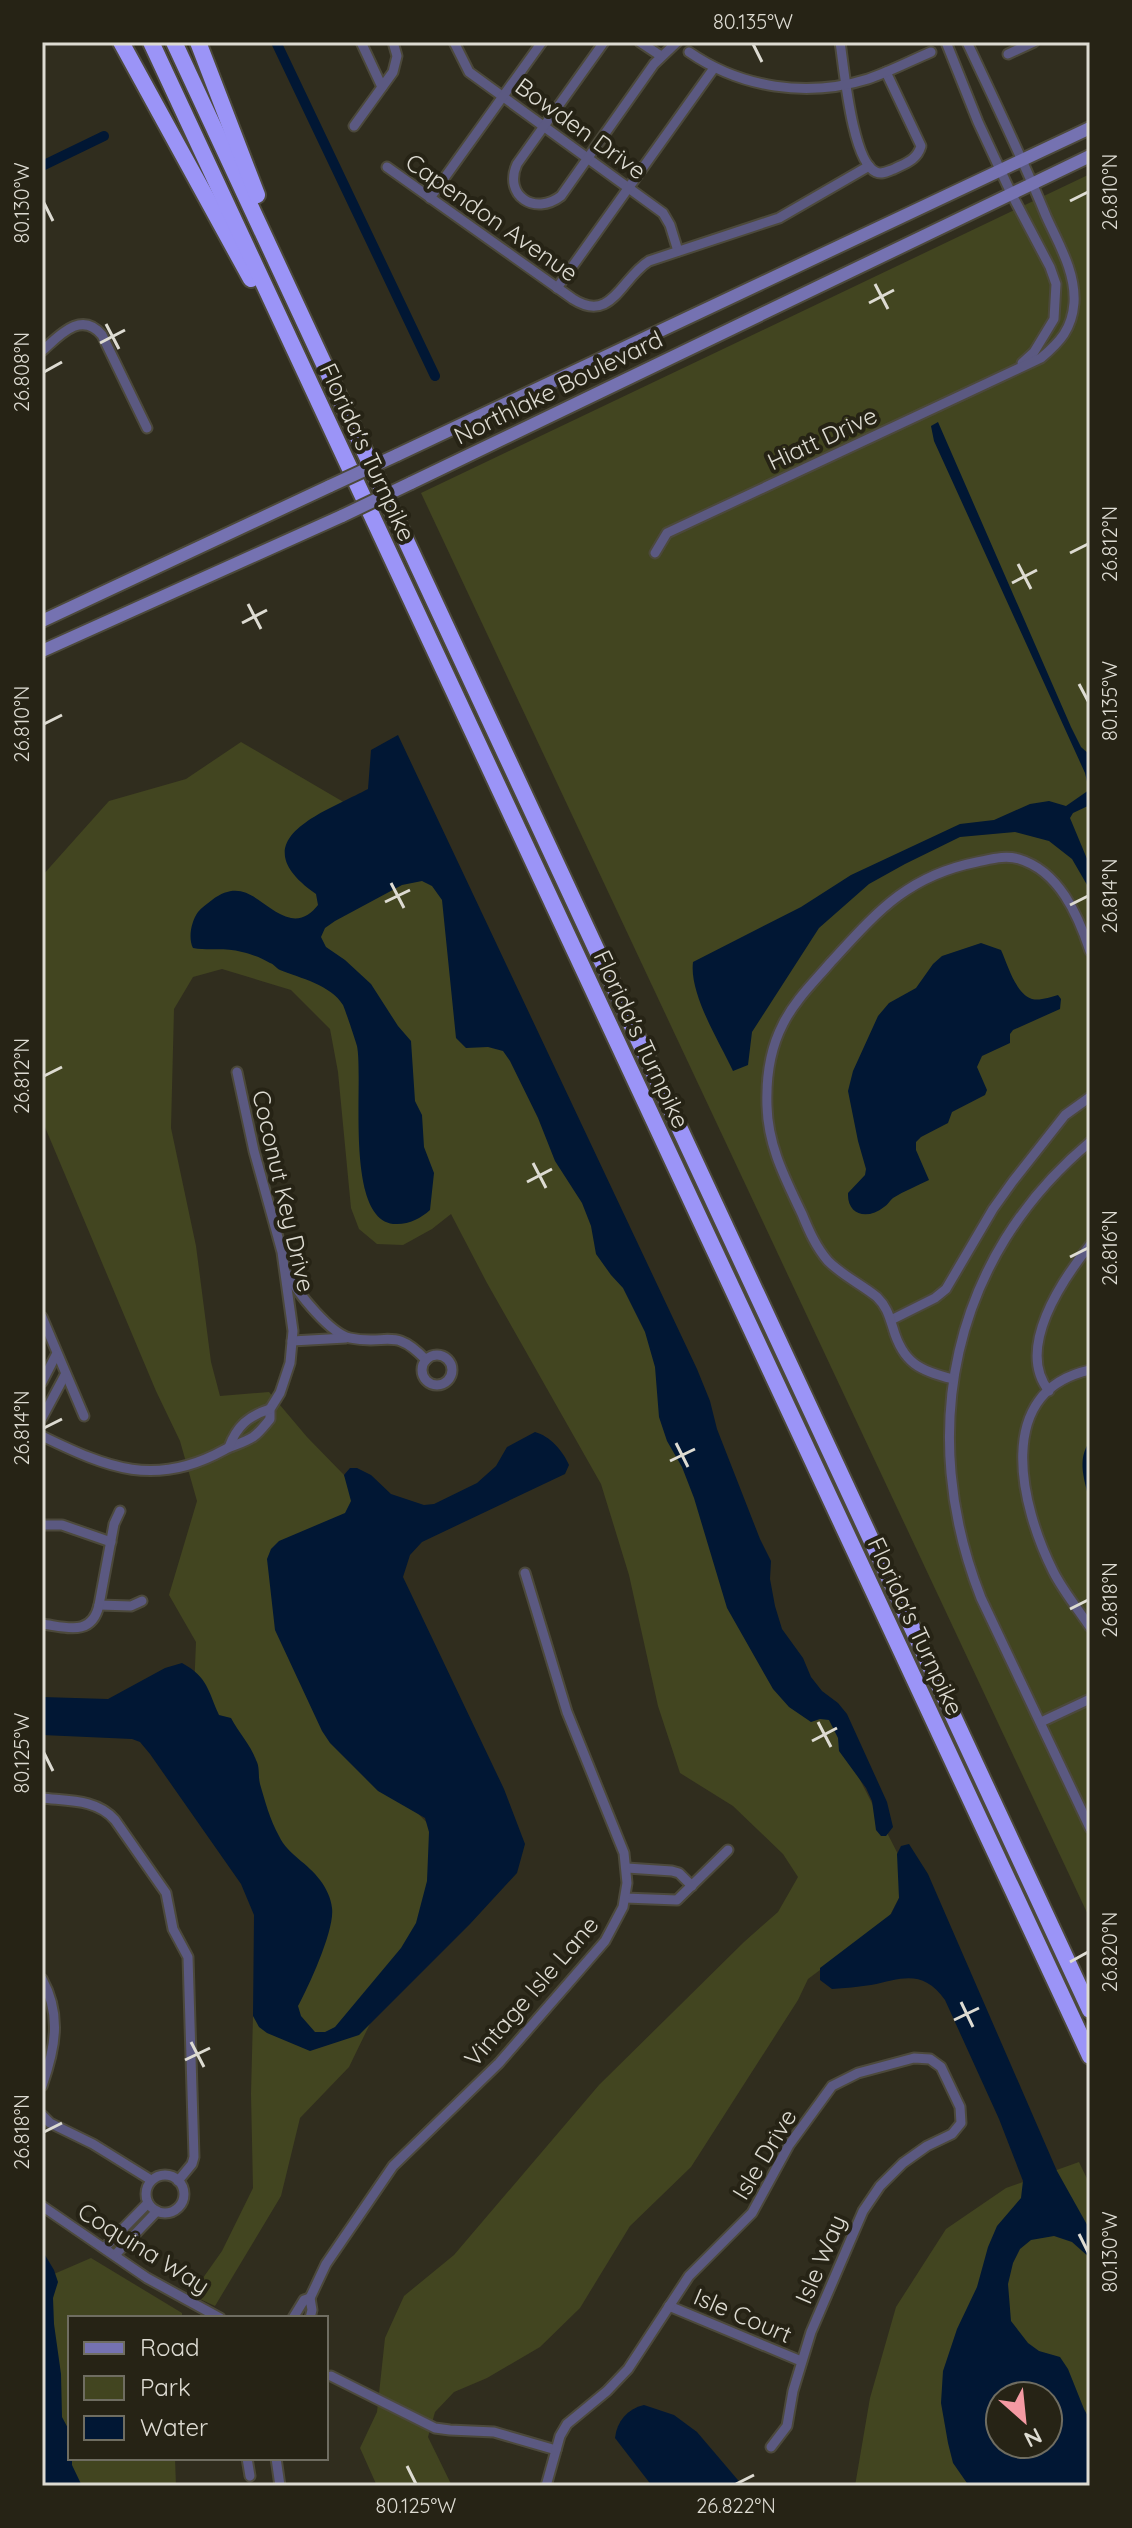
<svg xmlns="http://www.w3.org/2000/svg" width="1132" height="2528" viewBox="0 0 1132 2528" font-family="Quicksand,sans-serif">
	<style>
		.green { fill: #424520; fill-rule: evenodd }
		.water { fill: #011734; fill-rule: evenodd }
		.lines { fill: none; stroke-linecap: round; stroke-linejoin: round }
		.canal { stroke: #011734; stroke-width: 10 }
		.street-casing { stroke: #4c493b; stroke-width: 13 }
		.secondary-casing { stroke: #4c493b; stroke-width: 16 }
		.highway-casing { stroke: #4c493b; stroke-width: 20 }
		.street { stroke: #5b5981; stroke-width: 9 }
		.secondary { stroke: #7572b1; stroke-width: 12 }
		.highway { stroke: #9b94f7; stroke-width: 16 }
		.secondary-bridge-casing { stroke: #4c493b; stroke-width: 16; stroke-linecap: butt }
		.secondary-bridge { stroke: #7572b1; stroke-width: 12 }
		.ticks { fill: none; stroke: #dddbd2; stroke-width: 3 }
		.labels { text-anchor: middle; dominant-baseline: central; stroke-width: 8; stroke-linejoin: round; paint-order: stroke }
		.street-label { font-size: 24px; fill: #dddbd2; stroke: #262315 }
		.neatline { fill: none; stroke: #dddbd2; stroke-width: 3 }
		.ticks-label { font-size: 20px; text-anchor: middle; fill: #dddbd2 }
	</style>
	<rect width="100%" height="100%" fill="#302d1e"/>
	<g class="green">
		<polygon points="1090,174 1090,1919 421,493"/>
		<polygon points="241,742 422,848 674,1386 728,1593 829,1719 903,1864 899,1898 888,1919 808,1979 798,2000 691,2167 630,2226 580,2308 540,2347 487,2378 454,2392 435,2412 428,2437 452,2486 377,2486 360,2448 377,2412 385,2338 404,2296 454,2255 599,2085 744,1942 778,1912 798,1877 783,1854 733,1806 680,1773 658,1706 629,1575 601,1484 487,1283 451,1214 432,1229 403,1245 377,1244 359,1229 351,1208 338,1072 330,1029 291,990 222,969 193,977 174,1009 171,1128 196,1246 211,1362 220,1396 269,1392 307,1437 344,1475 360,1506 338,1732 438,1834 431,1907 397,1968 349,2067 300,2118 281,2196 215,2306 191,2295 222,2251 253,2188 251,2094 253,2016 313,1943 292,1868 194,1691 196,1642 169,1595 197,1501 180,1441 156,1391 42,1120 42,876 109,801 186,779"/>
		<path d="M1079,2162l11,23v301h-235l15,-88 26,-91 50,-78 60,-41zM1000,2396h48v48h-48z"/>
		<polygon points="91,2258 182,2313 182,2318 70,2318 70,2458 175,2458 176,2486 49,2486 47,2277"/>
	</g>
	<g class="water">
		<path d="M938,422l133,305 10,20 9,8v50l-17,8 -3,5 20,48v24l-18,-31 -23,-18 -34,-9 -55,5 -55,27 -36,20 -50,44 -67,104 -4,33 -15,6c-14,-30 -44,-77 -40,-109l108,-55 50,-32 109,-51 34,-4 36,-16 19,-3 17,5 23,-16 -4,-17 -151,-332 -3,-15z"/>
		<path d="M398,735l299,634 13,32 7,28 43,110 11,22 -1,18 5,27 7,23 21,29 8,19 11,14 16,12 9,11 40,88 6,25 -7,9h-5l-5,-6 -4,-29 -6,-13 -27,-37 -1,-13 -9,-18 -9,-1 -9,3 -22,-15 -16,-18 -46,-81 -33,-110 -12,-31 -15,-26 -8,-24 -4,-50 -10,-35 -22,-44 -12,-13 -15,-21 -5,-28 -9,-23 -27,-42 -17,-43 -28,-57 -7,-10 -15,-4 -22,1 -10,-10 -14,-138 -10,-14 -10,-5 -20,4 -67,36 -10,7 -4,9 5,10 19,13 26,24 27,42 13,15 4,60 7,14 2,32 10,26 -4,37c-9,8 -20,14 -33,14 -54,1 -33,-143 -40,-178 -2,-7 -11,-34 -14,-41 -12,-20 -43,-27 -63,-35 -4,-2 -6,-6 -10,-7 -8,-5 -19,-9 -28,-11 -17,-5 -33,-1 -49,-4 -5,-10 -2,-26 5,-36 3,-4 9,-8 14,-12 35,-26 49,11 79,18 11,2 20,-4 27,-13l-2,-11c-77,-54 7,-81 52,-105l3,-39z"/>
		<path d="M981,943l20,7c7,15 14,43 31,49 8,2 18,-2 26,-4l3,4 -1,10 -47,21 -3,4v9l-28,13 -5,11 10,23 -2,5 -33,17 -4,11 -27,14 -5,5v8l13,30c-12,6 -25,11 -36,18 -3,2 -5,7 -9,9 -16,13 -37,9 -36,-14l17,-18 1,-6 -8,-28 -10,-50 5,-20 25,-55 11,-13 27,-15 17,-24 9,-8z"/>
		<path d="M535,1432c15,4 28,19 34,33l-4,9 -143,68 -12,13 -7,22 101,212 21,55 -8,29 -47,51 -111,111 -49,16 -43,-18 -8,-6 -6,-11 1,-101 -13,-31 -91,-130 -10,-12 -8,-3 -90,-4v-38l66,2 57,-31 17,-5c26,14 26,28 37,52l12,3c8,15 19,26 25,42 4,7 2,16 4,24 5,17 10,36 19,52 9,19 29,27 41,44 6,8 11,18 12,28 3,21 -23,78 -34,98l3,10 14,16h10l10,-5 66,-79 15,-25 11,-42 2,-49 -4,-14 -47,-27 -48,-48 -8,-12 -47,-101 -8,-71 4,-10 8,-8 66,-28 6,-12 -7,-26 6,-7h7l14,7 20,19 33,11 10,-1 43,-21 19,-17 11,-19z"/>
		<path d="M1090,1441v62c-5,-22 -14,-43 0,-62z"/>
		<path d="M909,1844l19,30 129,297 33,59v28l-18,-16 -18,-6 -23,4 -11,9 -7,14 -5,21 3,37 17,22 11,8 21,6 8,12 16,40 6,11v66h-121l-16,-23 -5,-20 -7,-40 2,-32 14,-42 20,-42 11,-40 9,-21 24,-28 2,-17 -24,-62 -54,-119c-22,-31 -42,-22 -74,-15 -13,2 -26,3 -39,4l-12,-9v-12l71,-54 8,-16 -2,-44 4,-8zM1048,2396v48h-48v-48z"/>
		<polygon points="42,2250 54,2270 58,2282 53,2298 54,2324 61,2374 62,2417 70,2432 70,2458 72,2458 72,2465 82,2486 42,2486"/>
		<path d="M644,2405l30,10 23,17 46,54h-91l-37,-48c2,-17 12,-29 29,-33z"/>
	</g>
	<g class="lines">
		<g class="canal">
			<polyline points="276,42 435,376"/>
			<polyline points="42,166 104,136"/>
		</g>
		<g class="street-casing">
			<g id="street">
				<polyline points="361,42 382,87"/>
				<polyline points="454,42 469,72 663,213 670,225 678,251"/>
				<path d="M604,42l-87,122c-14,32 18,52 44,32l93,-132 23,-22"/>
				<polyline points="640,42 661,56"/>
				<path d="M840,42c4,25 12,120 36,130 6,3 12,-1 18,-3 12,-6 23,-9 27,-23l-35,-74"/>
				<polyline points="946,42 978,122 1011,193 1050,267 1056,284 1054,319 1034,352 1022,363"/>
				<path d="M689,52c52,36 118,46 179,27 21,-7 42,-18 63,-27"/>
				<polyline points="1008,54 1034,42"/>
				<polyline points="354,126 393,72 397,56 393,42"/>
				<path d="M387,167l186,132c39,25 48,-21 76,-38l130,-43 90,-52"/>
				<polyline points="430,198 542,42"/>
				<polyline points="557,288 714,68"/>
				<path d="M42,351c17,-15 39,-41 60,-16l45,93"/>
				<path d="M655,553l12,-20 374,-175c19,-16 31,-29 33,-55 2,-31 -16,-60 -28,-87 -24,-59 -52,-116 -79,-174"/>
				<path d="M1090,1142c-139,116 -174,291 -109,456l109,230"/>
				<path d="M289,1275c8,18 42,59 61,63 38,8 44,-12 76,22"/>
				<polyline points="42,1317 84,1416"/>
				<polyline points="891,1320 935,1298 946,1289 993,1209 1013,1181 1065,1115 1090,1097"/>
				<polyline points="292,1341 346,1338"/>
				<circle cx="437" cy="1370" r="15"/>
				<path d="M1090,1370c-98,21 -69,137 -37,201 10,20 25,38 37,56"/>
				<path d="M953,1379c-33,-8 -50,-16 -60,-51 -4,-12 -6,-21 -16,-31 -16,-13 -34,-21 -49,-36 -12,-14 -19,-30 -26,-47 -17,-36 -34,-68 -35,-108 -1,-28 3,-57 16,-82 12,-24 31,-42 48,-62 46,-50 76,-86 146,-100 15,-3 28,-7 42,-3 40,12 59,56 71,92"/>
				<polyline points="42,1382 56,1355"/>
				<path d="M1049,1391c-34,-42 13,-111 41,-146"/>
				<polyline points="42,1418 65,1375"/>
				<path d="M42,1436c66,32 113,52 182,14 9,-5 20,-7 29,-13 6,-4 12,-12 17,-18v-10l10,-16 10,-30 3,-32 -11,-79 -28,-101 -17,-79"/>
				<path d="M229,1447c8,-21 19,-31 41,-38"/>
				<polyline points="42,1525 62,1525 111,1542"/>
				<polyline points="99,1605 131,1606 142,1601"/>
				<path d="M42,1624c24,3 50,13 57,-19l15,-81 6,-13"/>
				<polyline points="1041,1722 1090,1699"/>
				<path d="M42,1798c26,3 55,1 73,22l51,73 7,36 15,28 6,200 -2,7 -14,17"/>
				<polyline points="627,1868 672,1871 679,1873 692,1886"/>
				<polyline points="625,1898 677,1900 728,1850"/>
				<path d="M42,1979c20,36 13,70 0,107"/>
				<polyline points="42,2115 50,2123 93,2144 151,2180"/>
				<circle cx="165" cy="2194" r="19"/>
				<polyline points="42,2206 147,2278 220,2318"/>
				<polyline points="105,2247 148,2203"/>
				<polyline points="115,2255 157,2211"/>
				<polyline points="310,2298 326,2264 393,2166 499,2063 605,1941 623,1907 627,1883 624,1853 567,1712 525,1573"/>
				<polyline points="669,2306 801,2361"/>
				<polyline points="293,2318 304,2300 310,2298 312,2310 310,2318"/>
				<polyline points="331,2376 435,2428 450,2430 494,2432 556,2450"/>
				<polyline points="247,2458 250,2476"/>
				<polyline points="276,2458 280,2486"/>
				<polyline points="546,2486 560,2436 567,2424 607,2391 628,2369 689,2276 752,2213 789,2145 832,2086 858,2073 914,2058 930,2059 941,2067 960,2107 961,2123 952,2134 927,2146 903,2163 880,2186 863,2211 811,2332 793,2391 787,2426 771,2447"/>
			</g>
		</g>
		<g class="secondary-casing">
			<g id="secondary">
				<polyline points="397,455 1090,128"/>
				<polyline points="411,483 1090,156"/>
				<polyline points="42,621 330,486"/>
				<polyline points="42,651 342,516"/>
			</g>
		</g>
		<g class="highway-casing">
			<g id="highway">
				<polyline points="121,42 251,279"/>
				<polyline points="151,42 1090,2056"/>
				<polyline points="174,42 1090,2010"/>
				<polyline points="198,42 257,195"/>
			</g>
		</g>
		<use href="#street" class="street"/>
		<use href="#secondary" class="secondary"/>
		<use href="#highway" class="highway"/>
		<g class="secondary-bridge-casing">
			<g id="secondary-bridge">
				<polyline points="330,486 397,455"/>
				<polyline points="342,516 411,483"/>
			</g>
		</g>
		<use href="#secondary-bridge" class="secondary-bridge"/>
	</g>
	<path class="ticks" d="M753,44l9,18M1070,201l18,-9M44,203l9,18M875,284l13,25M869,303l25,-13M106,324l13,25M100,343l25,-13M44,372l18,-10M1070,553l18,-9M1018,564l13,25M1012,583l25,-13M248,604l13,25M242,623l25,-13M1079,684l9,17M44,724l18,-9M391,883l13,25M385,902l25,-12M1070,905l18,-9M44,1076l18,-9M533,1163l13,25M527,1182l25,-13M1070,1257l18,-9M44,1428l18,-9M676,1443l12,24M670,1461l25,-12M1070,1609l18,-9M818,1722l13,25M812,1741l25,-13M44,1753l9,18M1070,1962l18,-10M961,2002l12,25M954,2020l25,-12M191,2042l13,25M185,2060l25,-12M44,2132l18,-9M1079,2234l9,18M407,2466l9,18M736,2484l18,-9"/>
	<g class="labels">
		<g class="street-label">
			<text transform="translate(581 128) rotate(36)">Bowden Drive</text>
			<text transform="translate(492 217) rotate(35)">Capendon Avenue</text>
			<text transform="translate(558 387) rotate(-26)">Northlake Boulevard</text>
			<text transform="translate(822 438) rotate(-25)">Hiatt Drive</text>
			<text transform="translate(368 452) rotate(65)">Florida's Turnpike</text>
			<text transform="translate(642 1039) rotate(65)">Florida's Turnpike</text>
			<text transform="translate(284 1191) rotate(77)">Coconut Key Drive</text>
			<text transform="translate(916 1626) rotate(65)">Florida's Turnpike</text>
			<text transform="translate(531 1991) rotate(-49)">Vintage Isle Lane</text>
			<text transform="translate(764 2154) rotate(-59)">Isle Drive</text>
			<text transform="translate(144 2248) rotate(32)">Coquina Way</text>
			<text transform="translate(820 2259) rotate(-67)">Isle Way</text>
			<text transform="translate(743 2315) rotate(23)">Isle Court</text>
		</g>
	</g>
	<rect width="1132" height="2528" fill="none" stroke="#262315" stroke-width="88"/>
	<rect x="68" y="2316" width="260" height="144" fill="#262315" stroke="#6f6d61" stroke-width="2"/>
	<rect x="84" y="2342" width="40" height="12" fill="#7572b1" stroke="#6f6d61" stroke-width="2"/>
	<text x="140" y="2356" font-size="24" fill="#dddbd2">Road</text>
	<rect x="84" y="2376" width="40" height="24" fill="#424520" stroke="#6f6d61" stroke-width="2"/>
	<text x="140" y="2396" font-size="24" fill="#dddbd2">Park</text>
	<rect x="84" y="2416" width="40" height="24" fill="#011734" stroke="#6f6d61" stroke-width="2"/>
	<text x="140" y="2436" font-size="24" fill="#dddbd2">Water</text>
	<g transform="translate(1024 2420) rotate(153)"><circle r="38" fill="#262315" stroke="#6f6d61" stroke-width="2"/>
	<path d="M0-6L14 30L0 20L-14 30Z" fill="#f49aa3"/>
	<text y="-12" font-size="22" font-weight="bold" text-anchor="middle" fill="#dddbd2">N</text>
	</g>
	<rect x="44" y="44" width="1044" height="2440" class="neatline"/>
	<g class="ticks-label">
		<text x="753" y="29">80.135°W</text>
		<text transform="translate(1110 192) rotate(-90)" y="7">26.810°N</text>
		<text transform="translate(22 203) rotate(-90)" y="7">80.130°W</text>
		<text transform="translate(22 372) rotate(-90)" y="7">26.808°N</text>
		<text transform="translate(1110 544) rotate(-90)" y="7">26.812°N</text>
		<text transform="translate(1110 701) rotate(-90)" y="7">80.135°W</text>
		<text transform="translate(22 724) rotate(-90)" y="7">26.810°N</text>
		<text transform="translate(1110 896) rotate(-90)" y="7">26.814°N</text>
		<text transform="translate(22 1076) rotate(-90)" y="7">26.812°N</text>
		<text transform="translate(1110 1248) rotate(-90)" y="7">26.816°N</text>
		<text transform="translate(22 1428) rotate(-90)" y="7">26.814°N</text>
		<text transform="translate(1110 1600) rotate(-90)" y="7">26.818°N</text>
		<text transform="translate(22 1753) rotate(-90)" y="7">80.125°W</text>
		<text transform="translate(1110 1952) rotate(-90)" y="7">26.820°N</text>
		<text transform="translate(22 2132) rotate(-90)" y="7">26.818°N</text>
		<text transform="translate(1110 2252) rotate(-90)" y="7">80.130°W</text>
		<text x="416" y="2513">80.125°W</text>
		<text x="736" y="2513">26.822°N</text>
	</g>
</svg>
